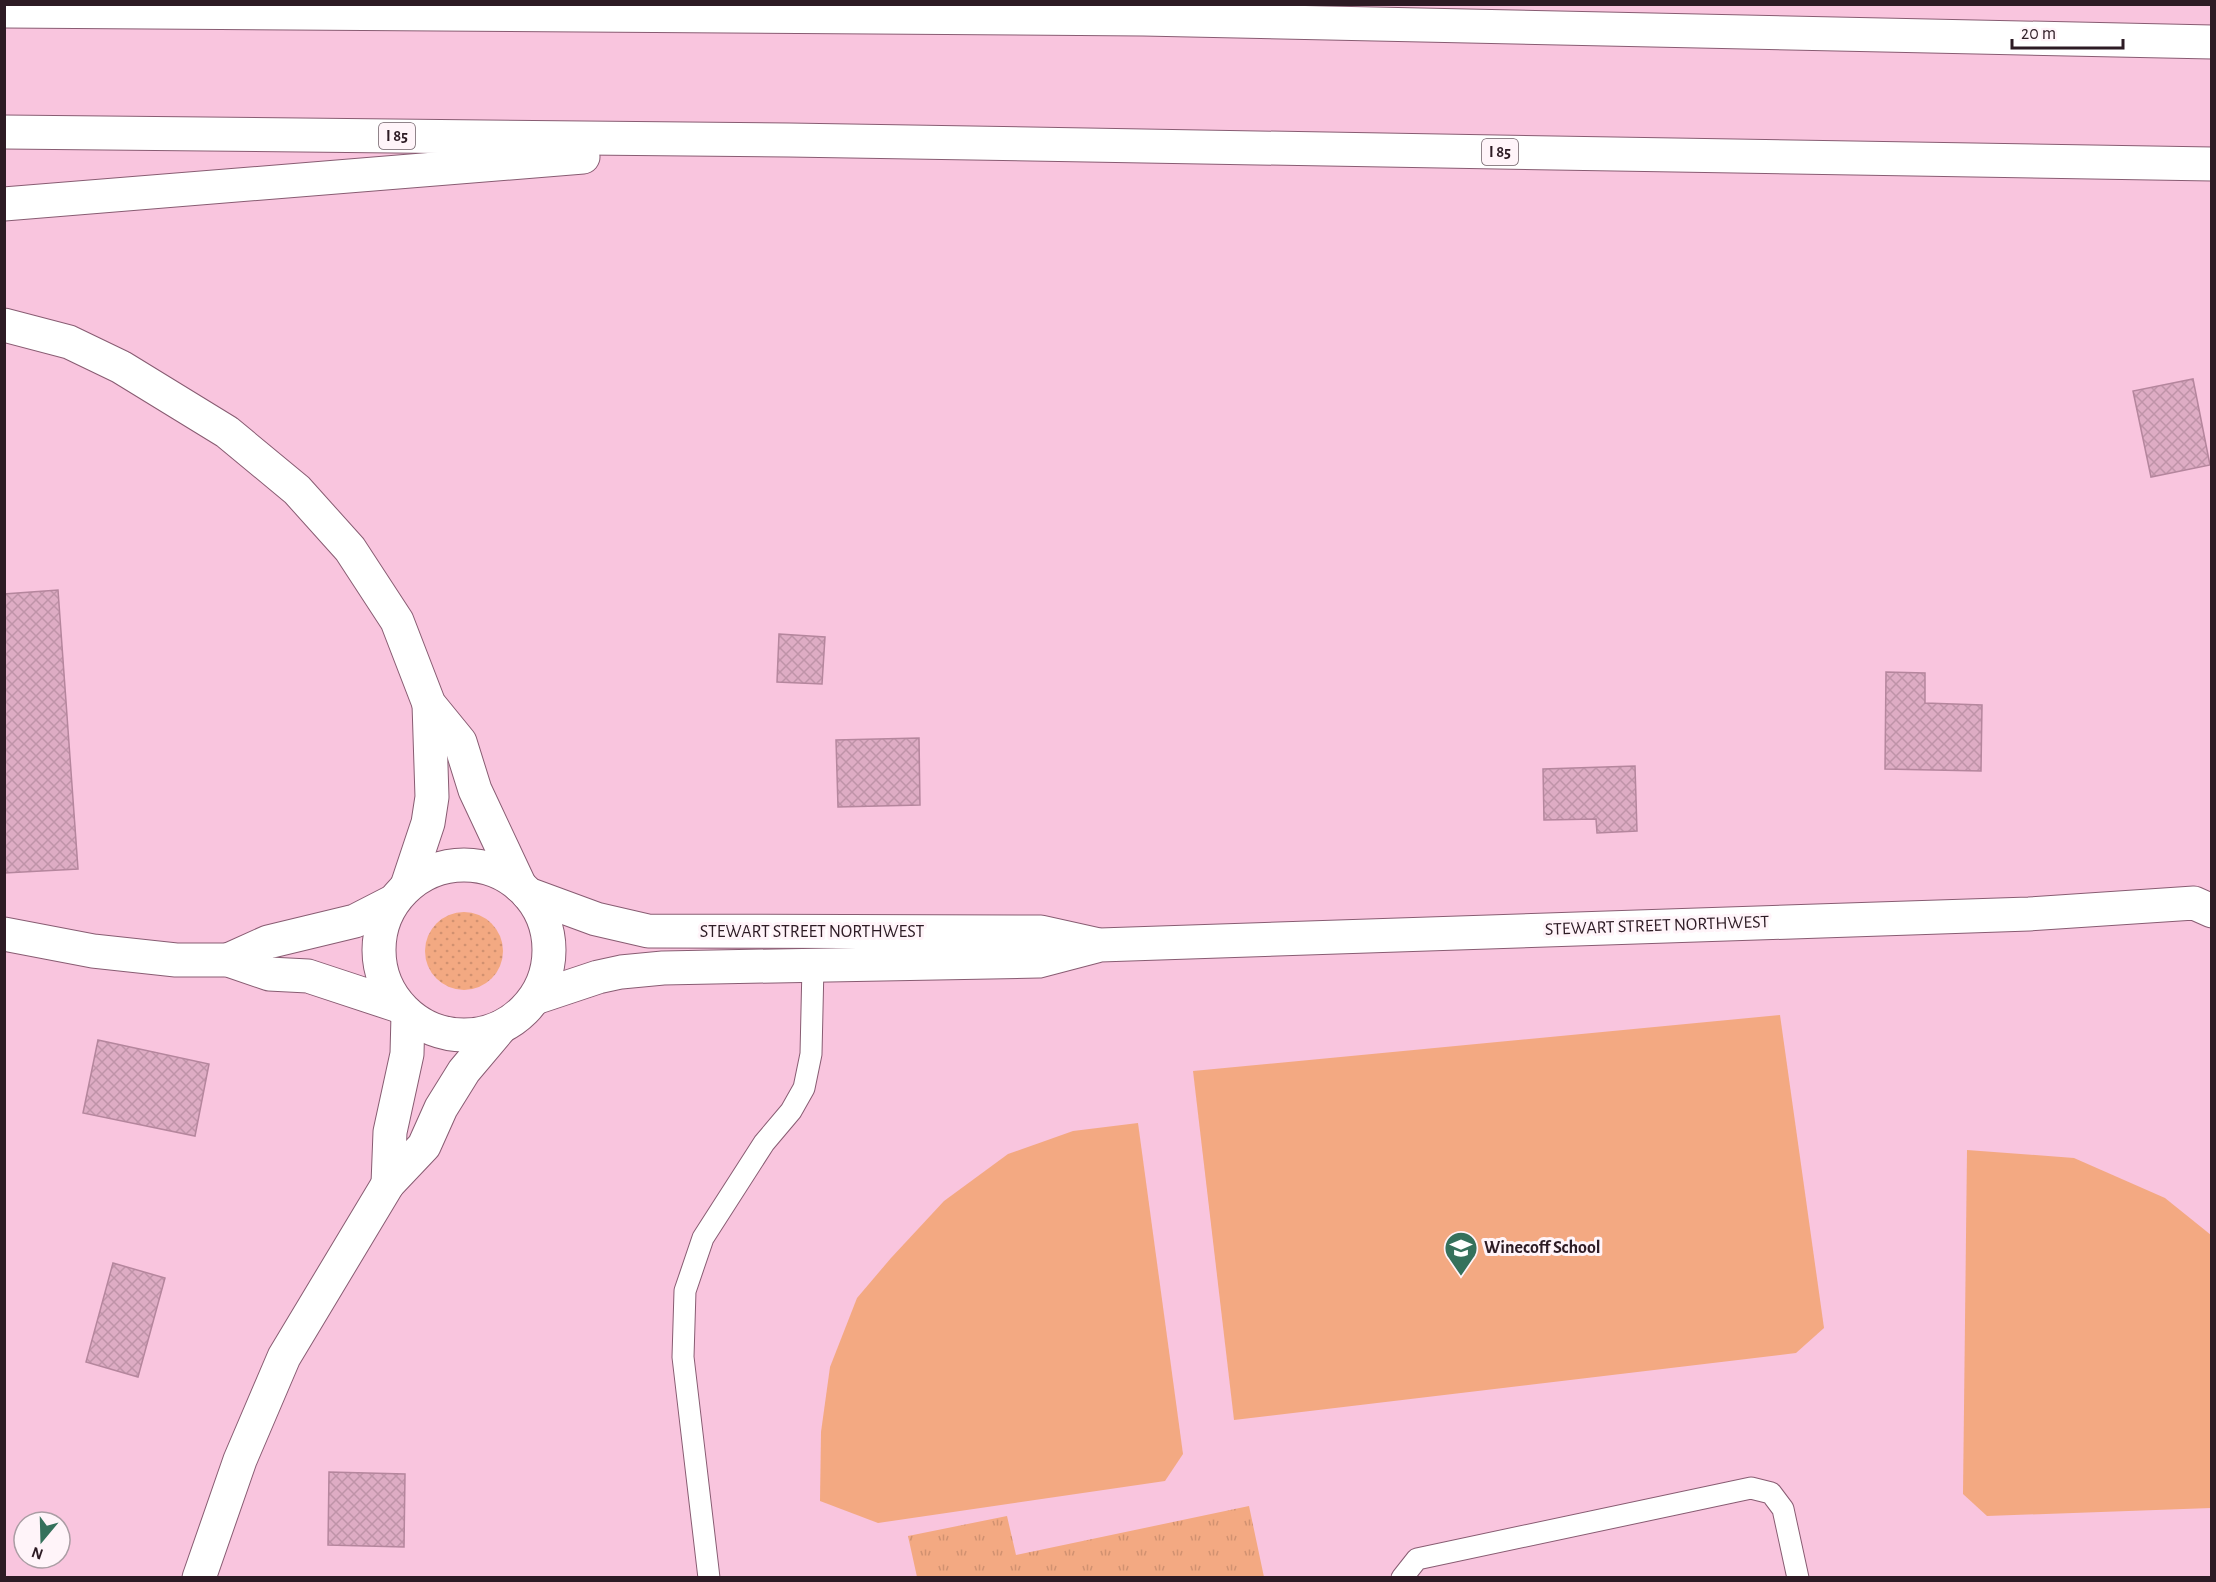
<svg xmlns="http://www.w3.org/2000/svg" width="2216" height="1582" viewBox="0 0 2216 1582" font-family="'Alegreya Sans',sans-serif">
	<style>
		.grass { fill: url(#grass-dots) }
		.park { fill: url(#park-tufts) }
		.pitch { fill: #f3a982 }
		.building { fill: url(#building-cross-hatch); stroke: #b5869d; stroke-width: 1.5 }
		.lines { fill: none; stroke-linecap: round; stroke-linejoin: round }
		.lane-casing { stroke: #885c72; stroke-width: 23 }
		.street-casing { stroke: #885c72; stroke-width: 35 }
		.secondary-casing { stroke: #885c72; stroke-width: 35 }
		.highway-casing { stroke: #885c72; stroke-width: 35 }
		.lane { stroke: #fff; stroke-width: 21 }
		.street { stroke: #fff; stroke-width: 33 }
		.secondary { stroke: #fff; stroke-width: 33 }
		.highway { stroke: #fff; stroke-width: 33 }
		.labels { text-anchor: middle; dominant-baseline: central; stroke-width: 6; stroke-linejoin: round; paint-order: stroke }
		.shield { fill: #fff4f9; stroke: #6c5c64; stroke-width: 1.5 }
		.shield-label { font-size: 16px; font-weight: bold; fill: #2d1b24 }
		.street-label { font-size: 18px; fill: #2d1b24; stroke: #fff4f9 }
		.poi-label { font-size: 18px; font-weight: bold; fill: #2d1b24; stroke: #fff4f9; text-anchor: start }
	</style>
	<defs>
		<pattern id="grass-dots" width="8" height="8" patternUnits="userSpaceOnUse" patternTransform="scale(1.5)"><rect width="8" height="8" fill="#f3a982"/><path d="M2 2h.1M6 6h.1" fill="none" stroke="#d19170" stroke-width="1.8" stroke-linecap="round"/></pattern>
		<pattern id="park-tufts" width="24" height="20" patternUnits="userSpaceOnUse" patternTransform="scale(1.5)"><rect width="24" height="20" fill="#f3a982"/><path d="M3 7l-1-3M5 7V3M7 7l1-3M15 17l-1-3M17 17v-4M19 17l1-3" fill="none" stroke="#d19170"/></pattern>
		<pattern id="building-cross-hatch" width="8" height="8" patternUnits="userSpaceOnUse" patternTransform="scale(1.5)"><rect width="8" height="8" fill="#deacc4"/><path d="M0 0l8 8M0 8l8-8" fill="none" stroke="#bf93a8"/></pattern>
	</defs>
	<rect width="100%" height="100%" fill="#f9c5de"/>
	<circle class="grass" cx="464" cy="951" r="39"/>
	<polygon class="park" points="1249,1506 1264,1577 917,1577 908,1536 1007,1516 1016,1555"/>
	<g class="pitch">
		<polygon points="1780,1015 1824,1328 1796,1353 1234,1420 1193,1071"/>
		<polygon points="1138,1123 1183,1454 1165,1481 878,1523 820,1501 821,1432 830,1367 857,1298 891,1258 944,1201 1008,1154 1073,1131"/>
		<polygon points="1967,1150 2074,1158 2165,1198 2211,1235 2211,1508 1987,1516 1963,1494"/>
	</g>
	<g class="building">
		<polygon points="2193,379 2210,465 2151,477 2133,391"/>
		<polygon points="58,590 78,869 5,873 4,594"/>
		<polygon points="779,634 825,637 822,684 777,682"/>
		<polygon points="1886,672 1925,673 1925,703 1982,705 1981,771 1885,769"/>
		<polygon points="919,738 920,805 838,807 836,740"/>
		<polygon points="1635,766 1637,831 1597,833 1596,819 1544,820 1543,769"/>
		<polygon points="98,1040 209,1064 195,1136 83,1113"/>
		<polygon points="113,1263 165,1278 138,1377 86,1362"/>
		<polygon points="329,1472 405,1474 404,1547 328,1545"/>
	</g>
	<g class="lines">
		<g class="lane-casing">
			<g id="lane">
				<polyline points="709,1578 683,1357 685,1291 703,1238 764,1143 791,1111 804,1088 811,1054 813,966"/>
				<polyline points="1402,1578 1417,1559 1751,1488 1771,1493 1783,1509 1798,1578"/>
			</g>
		</g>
		<g class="street-casing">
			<g id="street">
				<polyline points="528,894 596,919 648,931 1041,932 1095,944"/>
				<polyline points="535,998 598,977 621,972 663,968 1039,961 1100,945 2029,914 2194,903 2212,911"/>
			</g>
		</g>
		<g class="secondary-casing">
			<g id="secondary">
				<polyline points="4,325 69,342 121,367 227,432 297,490 350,549 397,621 429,704 460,742 475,790 520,886"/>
				<circle cx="464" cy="950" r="85"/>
				<polyline points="407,886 428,823 432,797 429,704"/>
				<polyline points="4,934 93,951 176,960 228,960 269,974 308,976 399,1006"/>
				<polyline points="228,960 268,942 355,921 392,902"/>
				<polyline points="388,1184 390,1132 407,1054 408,1015"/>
				<polyline points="199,1578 240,1460 284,1357 388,1184 424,1146 441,1108 464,1071 501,1027"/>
			</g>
		</g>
		<g class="highway-casing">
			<g id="highway">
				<polyline points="4,11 1143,19 2212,42"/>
				<polyline points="4,132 789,140 2212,164"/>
				<polyline points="4,204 583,157"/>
			</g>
		</g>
		<use href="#lane" class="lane"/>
		<use href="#street" class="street"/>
		<use href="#secondary" class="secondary"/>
		<use href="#highway" class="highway"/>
	</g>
	<defs>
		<g id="school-pin" transform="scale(1.725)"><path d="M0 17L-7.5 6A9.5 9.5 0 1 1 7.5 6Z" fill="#35715c" stroke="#fff4f9"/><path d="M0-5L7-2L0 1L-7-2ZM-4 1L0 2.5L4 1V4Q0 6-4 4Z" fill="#fff"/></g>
	</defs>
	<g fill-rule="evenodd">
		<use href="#school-pin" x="1461" y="1248"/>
	</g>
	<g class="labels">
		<g class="shield">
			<rect x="379" y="123" width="36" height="26" rx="4.5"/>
			<rect x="1482" y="139" width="36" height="26" rx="4.5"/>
		</g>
		<g class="shield-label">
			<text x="397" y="136">I 85</text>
			<text x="1500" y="152">I 85</text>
		</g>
		<g class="street-label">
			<text transform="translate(1657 926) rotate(-2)">STEWART STREET NORTHWEST</text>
			<text x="812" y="932">STEWART STREET NORTHWEST</text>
		</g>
		<g class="poi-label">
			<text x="1484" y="1248">Winecoff School</text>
		</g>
	</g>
	<rect width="2216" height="1582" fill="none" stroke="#2d1b24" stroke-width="12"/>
	<g transform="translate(42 1540) rotate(199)"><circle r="28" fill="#fff4f9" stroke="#ab9da4" stroke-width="1.5"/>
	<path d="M0-4.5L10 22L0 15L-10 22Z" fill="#35715c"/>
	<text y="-9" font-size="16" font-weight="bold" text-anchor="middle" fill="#2d1b24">N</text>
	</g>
	<path d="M2012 39v9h111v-9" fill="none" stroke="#2d1b24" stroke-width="3"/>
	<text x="2021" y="39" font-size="18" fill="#2d1b24" stroke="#fff4f9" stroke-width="4.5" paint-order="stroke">20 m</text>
</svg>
